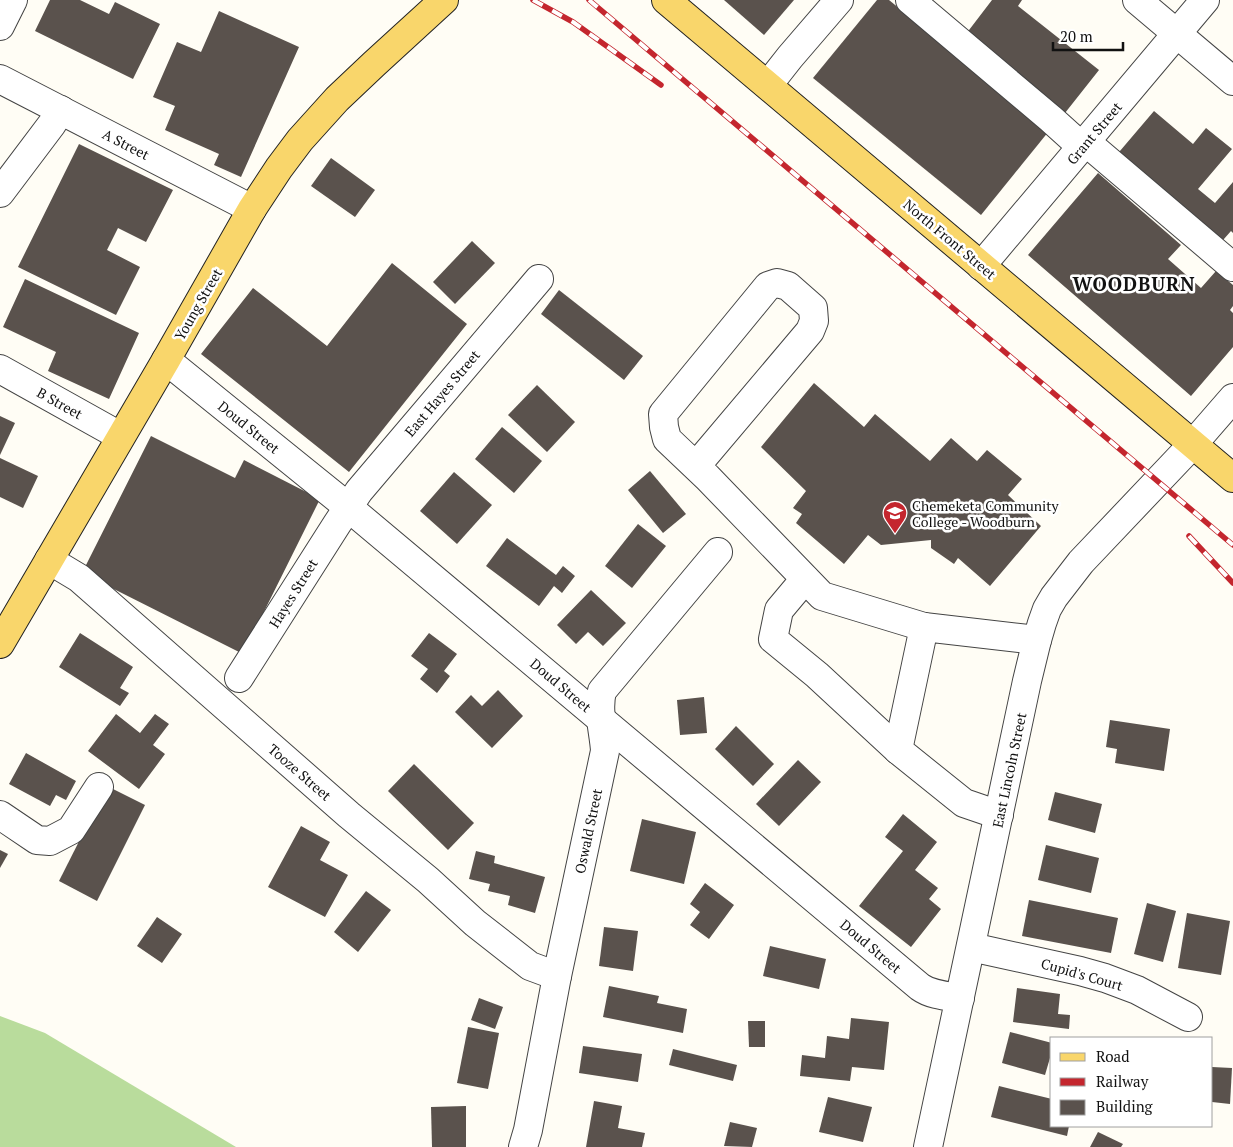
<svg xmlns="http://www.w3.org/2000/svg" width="1233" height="1147" viewBox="0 0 1233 1147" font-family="'PT Serif',serif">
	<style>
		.forest { fill: #b9dc9c }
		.building { fill: #5a524d }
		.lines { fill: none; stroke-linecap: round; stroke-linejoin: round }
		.minor-casing { stroke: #444; stroke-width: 30 }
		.major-casing { stroke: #222; stroke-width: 30 }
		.minor { stroke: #fff; stroke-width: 28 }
		.major { stroke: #f9d66b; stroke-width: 28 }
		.rail-casing { stroke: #c4262e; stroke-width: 5.5 }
		.rail { stroke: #fff; stroke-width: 4; stroke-dasharray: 11; stroke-linecap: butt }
		.labels { text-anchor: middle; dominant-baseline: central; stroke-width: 5; stroke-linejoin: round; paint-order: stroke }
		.street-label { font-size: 14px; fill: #111; stroke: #fff }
		.poi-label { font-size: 14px; fill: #111; stroke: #fff; text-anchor: start }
		.district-label { font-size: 19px; font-weight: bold; letter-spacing: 1px; fill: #111; stroke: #fff }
	</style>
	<rect width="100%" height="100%" fill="#fffdf5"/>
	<polygon class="forest" points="0,1016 45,1033 236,1147 0,1147"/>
	<g class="building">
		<polygon points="50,0 80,0 109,14 115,2 160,24 133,79 35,31"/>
		<polygon points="724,0 794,0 764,35"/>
		<polygon points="877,0 889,0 1049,131 981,215 813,78"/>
		<polygon points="992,0 1022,0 1018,6 1099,70 1065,113 966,34"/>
		<polygon points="219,11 299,47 241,177 214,165 219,154 165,130 175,106 153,97 177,42 201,52"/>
		<polygon points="1154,111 1193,144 1206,128 1232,149 1198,189 1215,203 1233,182 1233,233 1231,231 1216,248 1114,158"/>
		<polygon points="79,144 173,190 146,242 118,228 107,250 140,267 116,315 18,267"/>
		<polygon points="331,158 375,190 355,217 311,186"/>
		<polygon points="1098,173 1181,245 1168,259 1201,288 1216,271 1233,285 1233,306 1230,310 1233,313 1233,347 1191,396 1028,255"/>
		<polygon points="472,241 495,263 455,304 433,282"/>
		<polygon points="392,263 467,324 349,472 201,354 253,288 327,346"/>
		<polygon points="25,279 139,333 109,399 48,371 56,352 3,327"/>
		<polygon points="559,290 643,356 624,380 541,314"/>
		<polygon points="814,383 864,427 875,414 930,461 951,438 977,461 987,450 1022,479 1008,495 1041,526 990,586 958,558 954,564 931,548 931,540 881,545 868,535 844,564 796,523 802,514 793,508 806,491 761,447"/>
		<polygon points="537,385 575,422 547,452 508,415"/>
		<polygon points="0,416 15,423 0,455"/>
		<polygon points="502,427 542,461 514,493 475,459"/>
		<polygon points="151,436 235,478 244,460 320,499 243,654 82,573"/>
		<polygon points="0,458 38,476 23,508 0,497"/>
		<polygon points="650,471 686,514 663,533 628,490"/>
		<polygon points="454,472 492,505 457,544 420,511"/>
		<polygon points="638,524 666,546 632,588 605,566"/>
		<polygon points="507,538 556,575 563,566 575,576 562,593 554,586 539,606 486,566"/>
		<polygon points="591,590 626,623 603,646 588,632 576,644 557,625"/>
		<polygon points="80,633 133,667 120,688 129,693 120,706 59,667"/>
		<polygon points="429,633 457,654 444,671 450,676 437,693 420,679 428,669 411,656"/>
		<polygon points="498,690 523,716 492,748 455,712 471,695 482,706"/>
		<polygon points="704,697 707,733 680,735 677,700"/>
		<polygon points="116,714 140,733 155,714 169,724 153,745 165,754 139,789 88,751"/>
		<polygon points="1110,720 1170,729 1164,771 1115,763 1117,749 1106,747"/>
		<polygon points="736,726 774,764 753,786 715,749"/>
		<polygon points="26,753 76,781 66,800 56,795 50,806 9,784"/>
		<polygon points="798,760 821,782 779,826 756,804"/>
		<polygon points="414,764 474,823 448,850 388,791"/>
		<polygon points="107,786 145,805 97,901 59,881"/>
		<polygon points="1055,792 1102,804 1095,833 1048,820"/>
		<polygon points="903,814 937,842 915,870 938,888 929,899 941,909 911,947 859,906 903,851 885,837"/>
		<polygon points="642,819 696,832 684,884 630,871"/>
		<polygon points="301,826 330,842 320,860 348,875 325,917 268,887"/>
		<polygon points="1046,845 1099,858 1091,893 1038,880"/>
		<polygon points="0,850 8,854 0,868"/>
		<polygon points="476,851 495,856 494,863 545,877 535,913 508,905 510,896 488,891 490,884 469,879"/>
		<polygon points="705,883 734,905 709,939 690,925 700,912 690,904"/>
		<polygon points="366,891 391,910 358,952 334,932"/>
		<polygon points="1029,900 1118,918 1111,953 1022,936"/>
		<polygon points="1147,903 1176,911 1163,962 1134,954"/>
		<polygon points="1187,913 1230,921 1221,975 1178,968"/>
		<polygon points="157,917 182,934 162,963 137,946"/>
		<polygon points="604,927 638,931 633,971 599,966"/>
		<polygon points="770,946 826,959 819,989 763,976"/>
		<polygon points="609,986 659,996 657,1003 687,1009 683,1033 603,1017"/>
		<polygon points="1017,988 1060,994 1058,1014 1070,1015 1069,1029 1013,1022"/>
		<polygon points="479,998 503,1007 495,1029 471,1020"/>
		<polygon points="851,1018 889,1022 884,1070 852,1067 850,1081 800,1076 802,1055 825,1058 827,1036 849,1039"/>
		<polygon points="748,1021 765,1021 765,1047 749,1047"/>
		<polygon points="468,1027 499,1033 488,1089 457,1083"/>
		<polygon points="1010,1032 1052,1043 1052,1051 1045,1075 1002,1063"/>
		<polygon points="583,1046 642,1054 638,1082 579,1073"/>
		<polygon points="673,1049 737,1065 733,1081 669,1065"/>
		<polygon points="1212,1067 1232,1068 1230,1104 1212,1102"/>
		<polygon points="999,1086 1052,1099 1052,1126 1069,1126 1067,1136 991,1117"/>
		<polygon points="828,1097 872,1107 863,1142 819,1132"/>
		<polygon points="594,1101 622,1106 618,1128 645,1133 642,1147 586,1147"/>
		<polygon points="466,1106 466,1147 432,1147 431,1107"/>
		<polygon points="730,1122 757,1128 752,1147 724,1146"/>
		<polygon points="1098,1132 1123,1144 1121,1147 1090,1147"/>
	</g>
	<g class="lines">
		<g class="minor-casing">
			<g id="minor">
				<polyline points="910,0 1051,119 1082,147"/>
				<polyline points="1137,0 1233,81"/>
				<polyline points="0,26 13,0"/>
				<polyline points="0,79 252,209"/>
				<polyline points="768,85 790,57 839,0"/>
				<polyline points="1086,142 1233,267"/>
				<polyline points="0,193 52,124 61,110"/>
				<polyline points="981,266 1205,0"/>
				<path d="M166,360l182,147 572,480c11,8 27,9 40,11"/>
				<polyline points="0,369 120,436"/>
				<polyline points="696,466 810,331 814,321 813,308 788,286 777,283 768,286 663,414 664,427 667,439 707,477 822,596 924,627"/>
				<polyline points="49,560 79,578 349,815 428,880 475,923 530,966 557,976"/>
				<polyline points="805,579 779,610 773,639 817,675 898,750"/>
				<polyline points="239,678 337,524 359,491 539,279"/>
				<polyline points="0,815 37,840 50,841 71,830 99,787"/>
				<polyline points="999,815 964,803 898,750 924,627 1037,640"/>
				<polyline points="971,947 1080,971 1105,978 1137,990 1188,1017"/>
				<path d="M523,1147l5,-17 29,-154 48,-225c-1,-19 -8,-40 -3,-60l116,-139"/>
				<polyline points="928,1147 1027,681 1037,640 1042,623 1047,609 1054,597 1081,562 1193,444 1233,398"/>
			</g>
		</g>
		<g class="major-casing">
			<g id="major">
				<polyline points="666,0 1233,478"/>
				<polyline points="0,644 166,360 252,209 279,168 300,140 337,99 374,64 444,0"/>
			</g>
		</g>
		<use href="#minor" class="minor"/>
		<use href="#major" class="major"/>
		<g class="rail-casing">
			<g id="rail">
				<polyline points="533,0 573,22 661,85"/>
				<polyline points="589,0 1233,545"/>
				<polyline points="1189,536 1233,583"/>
			</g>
		</g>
		<use href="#rail" class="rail"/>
	</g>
	<defs>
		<g id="university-pin" transform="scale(1.25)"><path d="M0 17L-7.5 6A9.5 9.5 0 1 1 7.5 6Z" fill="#c4262e" stroke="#fff"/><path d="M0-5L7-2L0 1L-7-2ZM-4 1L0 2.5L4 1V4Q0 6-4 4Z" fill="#fff"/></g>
	</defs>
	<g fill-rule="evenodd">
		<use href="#university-pin" x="895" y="513"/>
	</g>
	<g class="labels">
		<g class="street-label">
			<text transform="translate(1094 133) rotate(-50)">Grant Street</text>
			<text transform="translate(126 144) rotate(27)">A Street</text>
			<text transform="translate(950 239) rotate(40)">North Front Street</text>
			<text transform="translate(198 304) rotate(-60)">Young Street</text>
			<text transform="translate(442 393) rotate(-50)">East Hayes Street</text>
			<text transform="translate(60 403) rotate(29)">B Street</text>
			<text transform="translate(249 427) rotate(39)">Doud Street</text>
			<text transform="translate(293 593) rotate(-58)">Hayes Street</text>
			<text transform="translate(561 685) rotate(40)">Doud Street</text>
			<text transform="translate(1009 770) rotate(-78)">East Lincoln Street</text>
			<text transform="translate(300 772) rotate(41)">Tooze Street</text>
			<text transform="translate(588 831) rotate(-78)">Oswald Street</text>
			<text transform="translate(871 946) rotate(40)">Doud Street</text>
			<text transform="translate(1082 974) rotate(16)">Cupid's Court</text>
		</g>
		<g class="poi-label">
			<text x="912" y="505">Chemeketa Community<tspan x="912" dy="16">College - Woodburn</tspan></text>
		</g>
		<g class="district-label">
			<text x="1134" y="283">WOODBURN</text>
		</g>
	</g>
	<rect x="1050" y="1037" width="162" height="90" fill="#ffffff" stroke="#a0a0a0"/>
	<rect x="1060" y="1053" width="25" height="8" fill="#f9d66b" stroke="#a0a0a0"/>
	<text x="1096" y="1062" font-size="15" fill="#111111">Road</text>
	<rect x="1060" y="1078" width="25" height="8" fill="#c4262e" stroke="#a0a0a0"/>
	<text x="1096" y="1087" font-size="15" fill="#111111">Railway</text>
	<rect x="1060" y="1100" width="25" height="15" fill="#5a524d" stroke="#a0a0a0"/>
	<text x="1096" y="1112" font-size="15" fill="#111111">Building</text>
	<path d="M1053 42v8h70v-8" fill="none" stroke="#111111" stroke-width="2.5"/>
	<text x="1060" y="42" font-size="15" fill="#111111" stroke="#ffffff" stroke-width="4" paint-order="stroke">20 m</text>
</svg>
